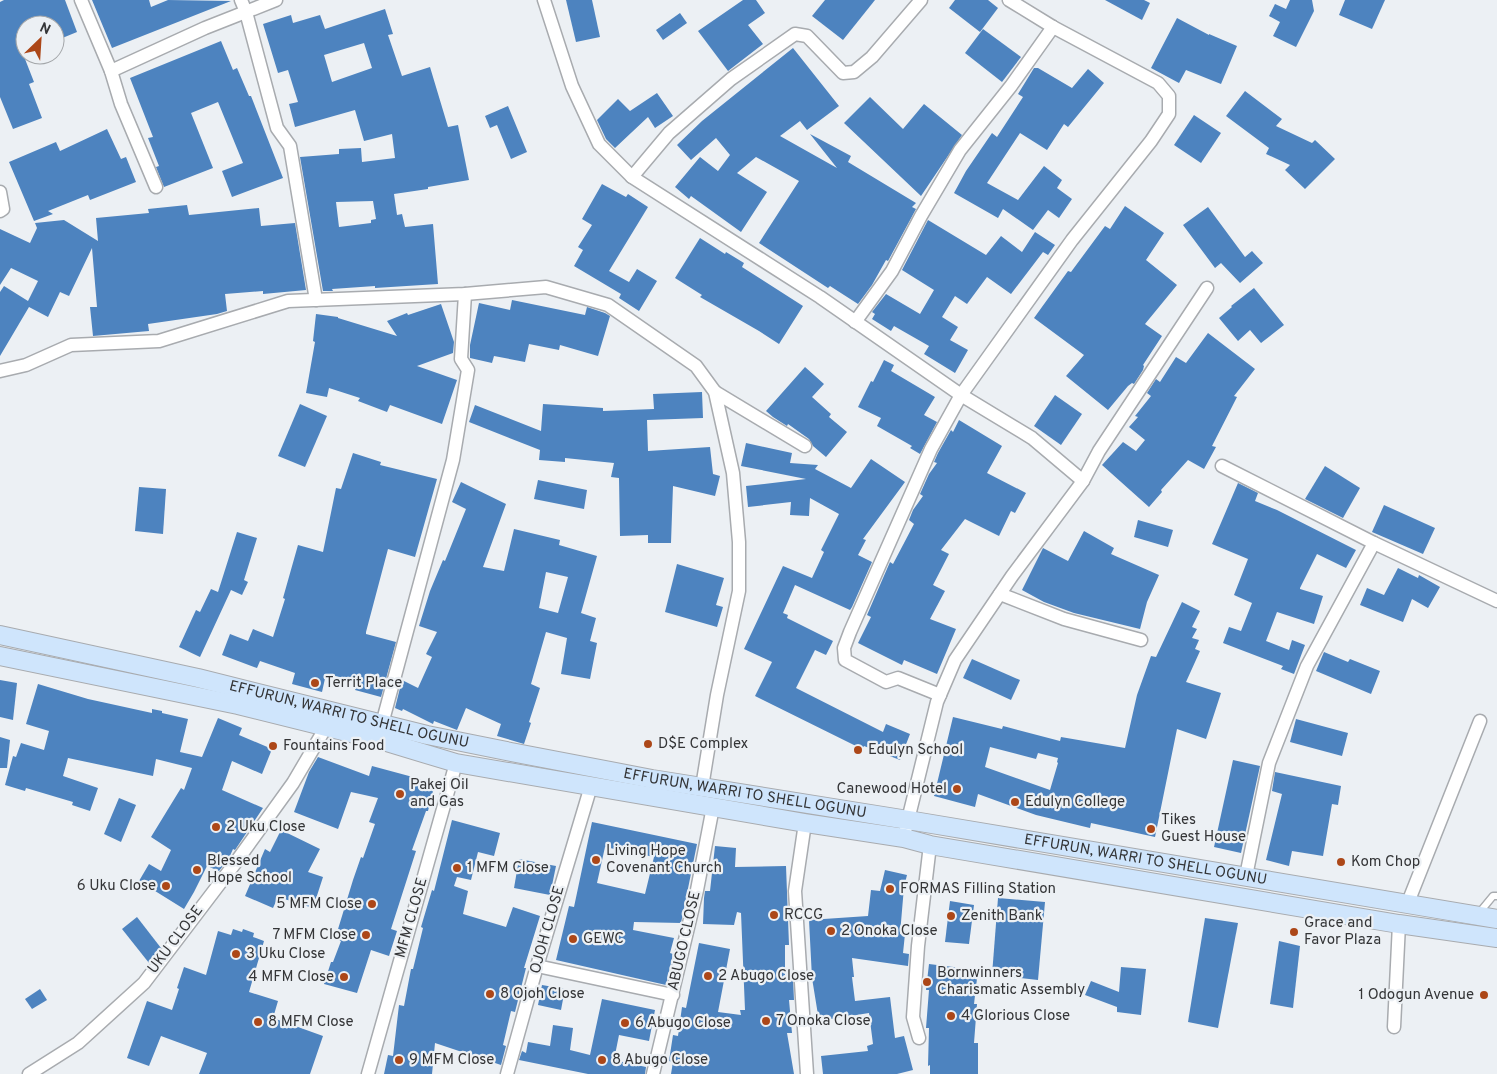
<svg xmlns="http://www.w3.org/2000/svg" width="1497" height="1074" viewBox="0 0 1497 1074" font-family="Overpass,sans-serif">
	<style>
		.building { fill: #4d83bf; fill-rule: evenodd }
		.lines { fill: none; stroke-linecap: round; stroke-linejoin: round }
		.service-casing { stroke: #a8abaf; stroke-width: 9 }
		.minor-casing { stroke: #a8abaf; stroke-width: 15 }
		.secondary-casing { stroke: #a8abaf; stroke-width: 20 }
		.service { stroke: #fff; stroke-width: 6 }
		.minor { stroke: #fff; stroke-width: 12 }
		.secondary { stroke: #cfe5fc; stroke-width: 18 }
		.poi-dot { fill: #ac4718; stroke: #ecf0f4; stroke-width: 2 }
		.labels { text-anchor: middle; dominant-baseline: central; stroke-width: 4.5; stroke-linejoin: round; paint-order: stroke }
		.poi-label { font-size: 15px; fill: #343537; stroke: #ecf0f4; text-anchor: start }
		.street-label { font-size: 15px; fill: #343537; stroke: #ecf0f4 }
	</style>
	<rect width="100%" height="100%" fill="#ecf0f4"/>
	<g class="building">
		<polygon points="4,0 65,0 77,32 55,41 55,25 25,25 25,59 34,82 29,84 42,118 13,129 0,97 0,2"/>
		<polygon points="92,0 149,0 151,7 168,0 231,1 112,48"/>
		<polygon points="566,0 592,0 600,37 576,42"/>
		<polygon points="743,0 756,0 765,13 748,25 763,44 728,71 698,31"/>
		<polygon points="825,0 875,0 843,40 812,16"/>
		<polygon points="955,0 988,0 998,8 980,32 949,8"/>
		<polygon points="1105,0 1144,0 1150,3 1142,20"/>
		<polygon points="1290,0 1312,0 1314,11 1296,47 1273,36 1280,22 1269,16 1275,4 1286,9"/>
		<polygon points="1345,0 1385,0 1372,29 1339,15"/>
		<path d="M385,9l8,25 -5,1 14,41 28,-9 18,60 10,-2 11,55 -41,7v2l-34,5 3,21 5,-1 3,13 28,-3 5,60 -63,4v-2l-43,3 1,2h-10l-23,-134 39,-3v-5l22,-1 1,14 33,-4 -3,-24 -28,7 -9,-31 -60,17 -6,-23 9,-2 -10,-32 -10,3 -15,-49 28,-9 2,8 27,-8 5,14zM364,43l8,25 -40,14 -8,-27zM373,201l3,18 -5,1v3l-32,4 -3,-25z"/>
		<polygon points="680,13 687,23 663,40 656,30"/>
		<polygon points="1177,18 1209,35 1209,34 1237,46 1221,84 1186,70 1179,83 1151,68"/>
		<polygon points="983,29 1021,57 1002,82 965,53"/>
		<polygon points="221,41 233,70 237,68 249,96 251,96 283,178 232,197 222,171 243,163 218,102 191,113 213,168 164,187 156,167 159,166 148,138 153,137 130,78"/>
		<polygon points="793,48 839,106 807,130 800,121 780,136 837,168 810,134 851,156 848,162 916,203 912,207 916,209 888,261 886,260 872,285 858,304 830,286 828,288 759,243 799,181 756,157 737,173 767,192 741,232 691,196 689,199 675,187 700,157 718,171 730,155 716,138 691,160 677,145 702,121"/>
		<polygon points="1034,68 1038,68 1072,88 1088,69 1104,83 1068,127 1064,124 1047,150 1020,133 987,183 1018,200 1044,166 1062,180 1057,188 1072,199 1059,218 1048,210 1033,230 1003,209 998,218 954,193 966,171 992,133 997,137 1023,97 1018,94"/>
		<polygon points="1245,91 1282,119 1276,126 1312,143 1315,140 1335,159 1305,189 1285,170 1290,165 1266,154 1269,148 1226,116"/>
		<polygon points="657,93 673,116 655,128 648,117 615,148 606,139 597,120 618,99 630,111"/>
		<polygon points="870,97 903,129 924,104 962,135 921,196 844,123"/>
		<polygon points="508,106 527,152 511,159 497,125 490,128 485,116"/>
		<polygon points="1194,115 1221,133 1201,163 1174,145"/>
		<polygon points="107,129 121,159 126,157 136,182 90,200 88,195 48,211 53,214 34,221 9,162 56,142 60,151"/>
		<polygon points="602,184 626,197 628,194 648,207 609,271 629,282 637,269 657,281 639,311 619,298 621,294 574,266 583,250 578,247 592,225 582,219"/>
		<polygon points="187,205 189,215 259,208 261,226 295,223 306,290 263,294 263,291 225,294 227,311 217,314 148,324 149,331 93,336 90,307 97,307 92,248 69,296 60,292 48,317 29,307 0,356 0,292 4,286 28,301 38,281 11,268 0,285 0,229 30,243 37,228 35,223 64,220 98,241 96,218 149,213 148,209"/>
		<polygon points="1125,206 1164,233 1146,260 1177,285 1145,324 1162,336 1143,365 1144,366 1143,370 1134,384 1132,383 1128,386 1108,410 1066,376 1084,355 1034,318 1068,271 1071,272 1105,226 1110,229"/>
		<polygon points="1208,207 1245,257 1252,251 1263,263 1240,283 1221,263 1215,268 1183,225"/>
		<polygon points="928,220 986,255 1001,236 1022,252 1035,232 1055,245 1048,255 1043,252 1011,294 987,277 967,304 955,296 942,317 958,327 950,340 968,350 955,373 924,354 929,346 894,326 891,331 872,319 875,314 872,312 886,294 920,314 934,290 902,270"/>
		<polygon points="700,238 725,254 726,252 744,263 742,267 803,306 779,344 759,331 700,297 702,295 675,278"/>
		<polygon points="1254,288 1284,325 1261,343 1250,330 1238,341 1219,318 1232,307 1231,306"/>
		<polygon points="512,300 585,315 587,307 605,313 610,316 598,356 560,345 559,350 529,344 525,362 494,356 492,363 470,358 470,345 479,303 510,310"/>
		<polygon points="441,304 454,342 453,353 417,366 457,380 442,424 390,405 387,412 358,401 360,398 329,388 327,397 306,393 315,342 313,341 316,314 338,317 338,318 397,336 387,321 407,313 408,315"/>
		<polygon points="1208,333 1255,369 1234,396 1237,397 1212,446 1216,447 1204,469 1188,460 1161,490 1162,492 1149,507 1102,465 1123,442 1136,451 1145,440 1129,427 1138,417 1135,416 1151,396 1147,393 1156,379 1160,382 1176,357 1186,363"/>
		<polygon points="884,360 894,365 891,371 935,397 924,415 937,422 920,454 910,448 912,446 877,426 881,418 858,407 871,381 873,382"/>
		<polygon points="805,367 824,384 812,397 831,414 829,417 847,432 826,457 813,446 809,439 788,424 787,426 773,417 766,411"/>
		<polygon points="702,392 703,418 647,420 648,451 710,447 713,474 720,476 715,496 673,486 671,543 648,543 648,535 620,536 619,478 611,477 614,463 565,458 565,462 539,460 540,450 469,422 475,405 541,431 543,404 603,408 603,411 654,409 653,394"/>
		<polygon points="1055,395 1082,414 1061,445 1034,426"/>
		<polygon points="300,404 327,416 305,467 278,456"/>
		<polygon points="959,420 1002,446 987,473 1026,493 1015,513 1011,511 999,536 965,519 941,550 949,554 933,585 945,591 930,619 956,629 937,674 904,660 902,665 858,643 871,617 867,615 890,562 893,564 914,524 909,520 913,510 923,496 920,494 929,474 937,463 934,462 938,453 951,430 953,432"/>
		<polygon points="746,443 792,453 790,463 818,465 815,469 851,488 871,459 905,482 863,539 866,540 858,555 872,562 852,607 850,610 795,585 783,613 788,615 787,618 833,641 826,655 815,650 796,688 883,732 886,724 910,734 900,760 864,746 862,749 755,696 772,662 744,649 783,566 812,578 824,552 821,550 839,514 810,498 809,516 790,515 791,502 748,507 746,486 806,479 741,466"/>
		<polygon points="353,453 381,462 380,465 437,479 415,557 388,549 366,632 366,634 396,642 381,697 355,690 358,681 326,674 322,692 292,684 295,673 260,661 257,668 222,655 230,634 248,641 253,629 273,637 285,599 283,598 298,545 323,552 336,488 341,489"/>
		<polygon points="1325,466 1360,488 1343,518 1305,499"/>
		<polygon points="538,480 587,490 584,509 534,499"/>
		<path d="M461,482l45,22 -23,63 21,4 10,-42 46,11 -1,5 38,11 -16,57 15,5 -6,23 7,2 -7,36 -29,-5 6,-36 -21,-6 -15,52 9,4 -11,34 2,1 -7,21 -27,-8 4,-12 -35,-16 -9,22 -23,-9 -1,3 -30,-15 -1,2 -7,-3 7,-28 16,8 14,-31 -6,-3 11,-22 -18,-6 11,-35 13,-31 2,1 21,-52 -14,-7zM546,572l22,5 -10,36 -19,-5z"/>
		<polygon points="1238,483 1258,493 1255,501 1277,510 1356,550 1346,568 1317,554 1300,588 1300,589 1323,596 1314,624 1277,612 1266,641 1289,650 1292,640 1305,645 1294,674 1281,669 1283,666 1223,643 1229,627 1241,631 1252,603 1234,595 1248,559 1212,544"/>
		<polygon points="139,487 166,489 163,534 135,531"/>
		<polygon points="1384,505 1435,528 1423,554 1372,532"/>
		<polygon points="1138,520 1173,530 1168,547 1134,537"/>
		<polygon points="1084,531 1114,548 1111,554 1159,575 1147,602 1140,629 1074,613 1044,602 1022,590 1043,548 1068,561"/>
		<polygon points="237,532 257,538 244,580 248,582 242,595 231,590 200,657 179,647 196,610 200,612 211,589 218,592"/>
		<polygon points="677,564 724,578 716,605 723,607 717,627 665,612"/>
		<polygon points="1398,568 1418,578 1419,575 1440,587 1428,608 1412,599 1403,622 1360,605 1367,588 1384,595"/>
		<path d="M1182,602l18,9 -8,16 5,2 -5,9 7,2 -4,9 5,2 -14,31 35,11 -15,46 -29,-10 -22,108 -64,-14 -1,5 -54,-13 -58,-21 -3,13 -41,-11 19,-79 49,12 1,-3 57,15 1,-4 64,11 12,-53 14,-39 5,1zM990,747l46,12 2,-6 20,5 -1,4 1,1 -8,27 -65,-23z"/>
		<polygon points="1324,652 1348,662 1350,659 1380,671 1371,694 1316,671"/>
		<polygon points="972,659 1020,680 1011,700 963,678"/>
		<polygon points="0,680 17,683 13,720 0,717"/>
		<polygon points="38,684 88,699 152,713 152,709 162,711 162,713 188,719 180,752 202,757 218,718 242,728 239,735 272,749 262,774 232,761 222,790 263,808 235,850 233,849 229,858 219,871 207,866 194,892 184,909 139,881 149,864 161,871 171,850 151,837 181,788 184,790 192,768 156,759 153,776 68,758 63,776 98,788 90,811 72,805 73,802 26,788 25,791 5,785 13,756 16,757 21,743 44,750 49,731 26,724"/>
		<polygon points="1296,719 1348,733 1342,756 1290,742"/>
		<polygon points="0,737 10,740 7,768 0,768"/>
		<polygon points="318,757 369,776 372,766 435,783 428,811 426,811 412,850 416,851 391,929 397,931 389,956 371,950 357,993 324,984 331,962 333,962 341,941 335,939 353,880 361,857 363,858 375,824 369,822 378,798 351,792 338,829 294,812 309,772"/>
		<polygon points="1233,760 1260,766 1241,853 1214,847"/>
		<polygon points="1275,772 1341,786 1338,805 1332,804 1323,856 1292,851 1289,866 1266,860 1282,794 1272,791"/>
		<polygon points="119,798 136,805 121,842 104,834"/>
		<polygon points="452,820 500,833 494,856 478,852 471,880 457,877 454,886 468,891 463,914 506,927 513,907 540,916 524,968 526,968 515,1012 511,1011 503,1045 506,1046 501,1065 435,1043 432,1074 384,1074 388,1055 393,1056 399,1005 404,1006 411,969 413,969 423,928 421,927 432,890 434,891"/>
		<path d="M592,822l105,22 -16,79 -47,-1 -1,8 41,8 -4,15 3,1 -7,31 -110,-25 13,-54 5,1zM605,847l49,10 -9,37 -48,-11z"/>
		<polygon points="281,830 320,849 308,872 323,877 313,908 278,897 273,908 245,896 265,849 270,852"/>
		<polygon points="715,846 736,848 735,867 786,866 789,945 785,945 785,978 793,978 794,1000 789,1000 792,1033 787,1033 794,1074 671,1074 673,1062 669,1061 673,1035 678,1036 682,1007 686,1008 699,943 730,949 718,1012 741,1015 740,1010 745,1010 741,913 737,912 734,925 703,924 704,898 705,891 710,891"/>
		<polygon points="519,859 556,866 550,895 514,888"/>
		<polygon points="885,870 907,875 904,887 900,934 905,934 903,953 909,954 908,966 852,958 854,977 852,977 855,1001 890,997 895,1038 904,1036 913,1070 897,1074 823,1074 821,1056 868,1051 867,1046 873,1044 869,1013 819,1021 812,978 809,920 868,916 871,890 880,891"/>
		<polygon points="998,898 1045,902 1038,980 992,975"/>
		<polygon points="950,901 974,905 969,944 945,942"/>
		<polygon points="137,917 161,948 149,963 122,929"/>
		<polygon points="1205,918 1238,923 1218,1028 1188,1022"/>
		<polygon points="233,929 242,932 243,929 254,933 253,937 264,941 249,992 278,1001 273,1018 323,1036 310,1074 199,1074 207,1053 161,1036 149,1066 127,1058 147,1001 172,1010 179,989 177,988 184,967 206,975 218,931 231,935"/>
		<polygon points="1279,941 1300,946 1293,1008 1270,1004"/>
		<polygon points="929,964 978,970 974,1004 977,1004 974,1043 978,1043 978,1074 930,1074 930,1065 928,1066 929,1028 926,1028 929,990 926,990"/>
		<polygon points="1121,967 1146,969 1141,1015 1117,1012 1117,1007 1085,995 1091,981 1119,992"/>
		<polygon points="542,985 565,989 561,1010 538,1005"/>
		<polygon points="40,989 47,1000 32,1009 25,999"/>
		<polygon points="602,999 655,1010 649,1041 619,1035 614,1060 646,1067 645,1074 588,1074 519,1060 522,1051 526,1053 528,1042 550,1046 553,1025 573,1028 570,1050 590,1055"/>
	</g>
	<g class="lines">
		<g class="service-casing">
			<polyline id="service" points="1479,913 1493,896 1497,896"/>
		</g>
		<g class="minor-casing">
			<g id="minor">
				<polyline points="81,0 111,71 121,104 156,187"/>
				<polyline points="241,0 246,12 277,128 290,146 316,300"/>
				<polyline points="544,0 572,86 599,144 632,177 820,297 961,395 1032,438 1083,481"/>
				<polyline points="111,71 205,28 276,0"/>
				<polyline points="632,177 669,133 731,79 795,34 807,36 843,73 854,72 872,57 921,0"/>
				<polyline points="0,192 3,209 0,211"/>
				<polyline points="855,322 892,271 921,216 960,150 1011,86 1053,27"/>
				<polyline points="0,371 26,365 71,345 159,341 288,301 465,294 546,287 608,305 696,366 715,392 733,473 739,542 739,591 717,695 702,787"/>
				<polyline points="715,392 805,446"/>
				<polyline points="1222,466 1374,543 1497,601"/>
				<polyline points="1000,594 1064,619 1141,640"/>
				<polyline points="940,695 898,678 886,682 845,660 844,648 850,632 931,449 961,395 1072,240 1151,141 1169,114 1169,96 1158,83 1053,27 1009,0"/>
				<polyline points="382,724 453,460 468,370 461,359 465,294"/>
				<polyline points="805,823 795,891 807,1074"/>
				<polyline points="906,828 937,702 955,660 1012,576 1083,481 1099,451 1207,288"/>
				<polyline points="1246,876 1269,763 1307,666 1374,543"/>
				<polyline points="1407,905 1480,721"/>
				<polyline points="537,966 673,995"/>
				<polyline points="1394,1027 1399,924"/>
				<polyline points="919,1038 913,1017 918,946 930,845"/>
				<polyline points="29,1074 78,1043 144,983 236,862 293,783 326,727"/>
				<polyline points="368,1074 456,763"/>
				<polyline points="507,1074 537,966 591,786"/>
				<polyline points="653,1074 697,890 713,807"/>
			</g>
		</g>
		<g class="secondary-casing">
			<g id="secondary">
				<path id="s1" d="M0,635l198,43 229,57 84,17 141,27 256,41 589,99"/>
				<polyline points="0,656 238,705 383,741 456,763 805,823 904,838 930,845 1399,924 1497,938"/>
			</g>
		</g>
		<use href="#service" class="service"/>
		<use href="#minor" class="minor"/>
		<use href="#secondary" class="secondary"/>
	</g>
	<g class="poi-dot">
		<circle cx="315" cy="683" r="5"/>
		<circle cx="648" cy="744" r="5"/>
		<circle cx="273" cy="746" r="5"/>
		<circle cx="858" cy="750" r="5"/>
		<circle cx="957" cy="789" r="5"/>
		<circle cx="400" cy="794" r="5"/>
		<circle cx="1015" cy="802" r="5"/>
		<circle cx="216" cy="827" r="5"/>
		<circle cx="1151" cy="829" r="5"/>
		<circle cx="596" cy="860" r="5"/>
		<circle cx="1341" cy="862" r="5"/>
		<circle cx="457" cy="868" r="5"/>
		<circle cx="197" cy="870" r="5"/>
		<circle cx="166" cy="886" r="5"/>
		<circle cx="890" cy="889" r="5"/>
		<circle cx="372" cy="904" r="5"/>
		<circle cx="774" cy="915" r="5"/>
		<circle cx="951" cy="916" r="5"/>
		<circle cx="831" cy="931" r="5"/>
		<circle cx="1294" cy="932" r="5"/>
		<circle cx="366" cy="935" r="5"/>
		<circle cx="573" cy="939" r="5"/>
		<circle cx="236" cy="954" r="5"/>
		<circle cx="708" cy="976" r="5"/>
		<circle cx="344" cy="977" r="5"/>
		<circle cx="927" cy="982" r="5"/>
		<circle cx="490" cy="994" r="5"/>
		<circle cx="1484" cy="995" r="5"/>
		<circle cx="951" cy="1016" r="5"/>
		<circle cx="766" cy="1021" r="5"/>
		<circle cx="258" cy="1022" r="5"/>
		<circle cx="625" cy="1023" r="5"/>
		<circle cx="399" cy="1060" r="5"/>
		<circle cx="602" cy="1060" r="5"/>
	</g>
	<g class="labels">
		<g class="poi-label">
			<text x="325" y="683">Territ Place</text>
			<text x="658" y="744">D$E Complex</text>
			<text x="283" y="746">Fountains Food</text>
			<text x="868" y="750">Edulyn School</text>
			<text x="410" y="785">Pakej Oil<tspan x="410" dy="17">and Gas</tspan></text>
			<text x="947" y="789" text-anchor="end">Canewood Hotel</text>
			<text x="1025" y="802">Edulyn College</text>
			<text x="1161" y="820">Tikes<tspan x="1161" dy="17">Guest House</tspan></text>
			<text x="226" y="827">2 Uku Close</text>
			<text x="606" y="851">Living Hope<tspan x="606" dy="17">Covenant Church</tspan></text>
			<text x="207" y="861">Blessed<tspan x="207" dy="17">Hope School</tspan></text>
			<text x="1351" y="862">Kom Chop</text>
			<text x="467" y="868">1 MFM Close</text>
			<text x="156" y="886" text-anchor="end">6 Uku Close</text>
			<text x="900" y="889">FORMAS Filling Station</text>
			<text x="362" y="904" text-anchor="end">5 MFM Close</text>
			<text x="784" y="915">RCCG</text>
			<text x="961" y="916">Zenith Bank</text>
			<text x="1304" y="923">Grace and<tspan x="1304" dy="17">Favor Plaza</tspan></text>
			<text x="841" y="931">2 Onoka Close</text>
			<text x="356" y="935" text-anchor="end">7 MFM Close</text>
			<text x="583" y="939">GEWC</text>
			<text x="246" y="954">3 Uku Close</text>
			<text x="937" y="973">Bornwinners<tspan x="937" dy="17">Charismatic Assembly</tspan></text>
			<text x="718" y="976">2 Abugo Close</text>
			<text x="334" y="977" text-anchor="end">4 MFM Close</text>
			<text x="500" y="994">8 Ojoh Close</text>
			<text x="1474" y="995" text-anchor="end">1 Odogun Avenue</text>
			<text x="961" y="1016">4 Glorious Close</text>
			<text x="776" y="1021">7 Onoka Close</text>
			<text x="268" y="1022">8 MFM Close</text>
			<text x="635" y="1023">6 Abugo Close</text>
			<text x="409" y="1060">9 MFM Close</text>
			<text x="612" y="1060">8 Abugo Close</text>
		</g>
		<g class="street-label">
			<text stroke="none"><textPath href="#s1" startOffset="358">EFFURUN, WARRI TO SHELL OGUNU</textPath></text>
			<text stroke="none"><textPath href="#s1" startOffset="762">EFFURUN, WARRI TO SHELL OGUNU</textPath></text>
			<text stroke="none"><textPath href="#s1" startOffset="1168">EFFURUN, WARRI TO SHELL OGUNU</textPath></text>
			<text transform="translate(412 918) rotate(-74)">MFM CLOSE</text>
			<text transform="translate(548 930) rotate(-74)">OJOH CLOSE</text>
			<text transform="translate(176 940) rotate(-53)">UKU CLOSE</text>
			<text transform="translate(685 941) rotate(-77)">ABUGO CLOSE</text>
		</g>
	</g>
	<g transform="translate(40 40) rotate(25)"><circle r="24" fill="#ecf0f4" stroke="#a2a5a8"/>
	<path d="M0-4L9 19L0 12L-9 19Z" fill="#ac4718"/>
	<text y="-8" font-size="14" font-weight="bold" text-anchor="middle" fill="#343537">N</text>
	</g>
</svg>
